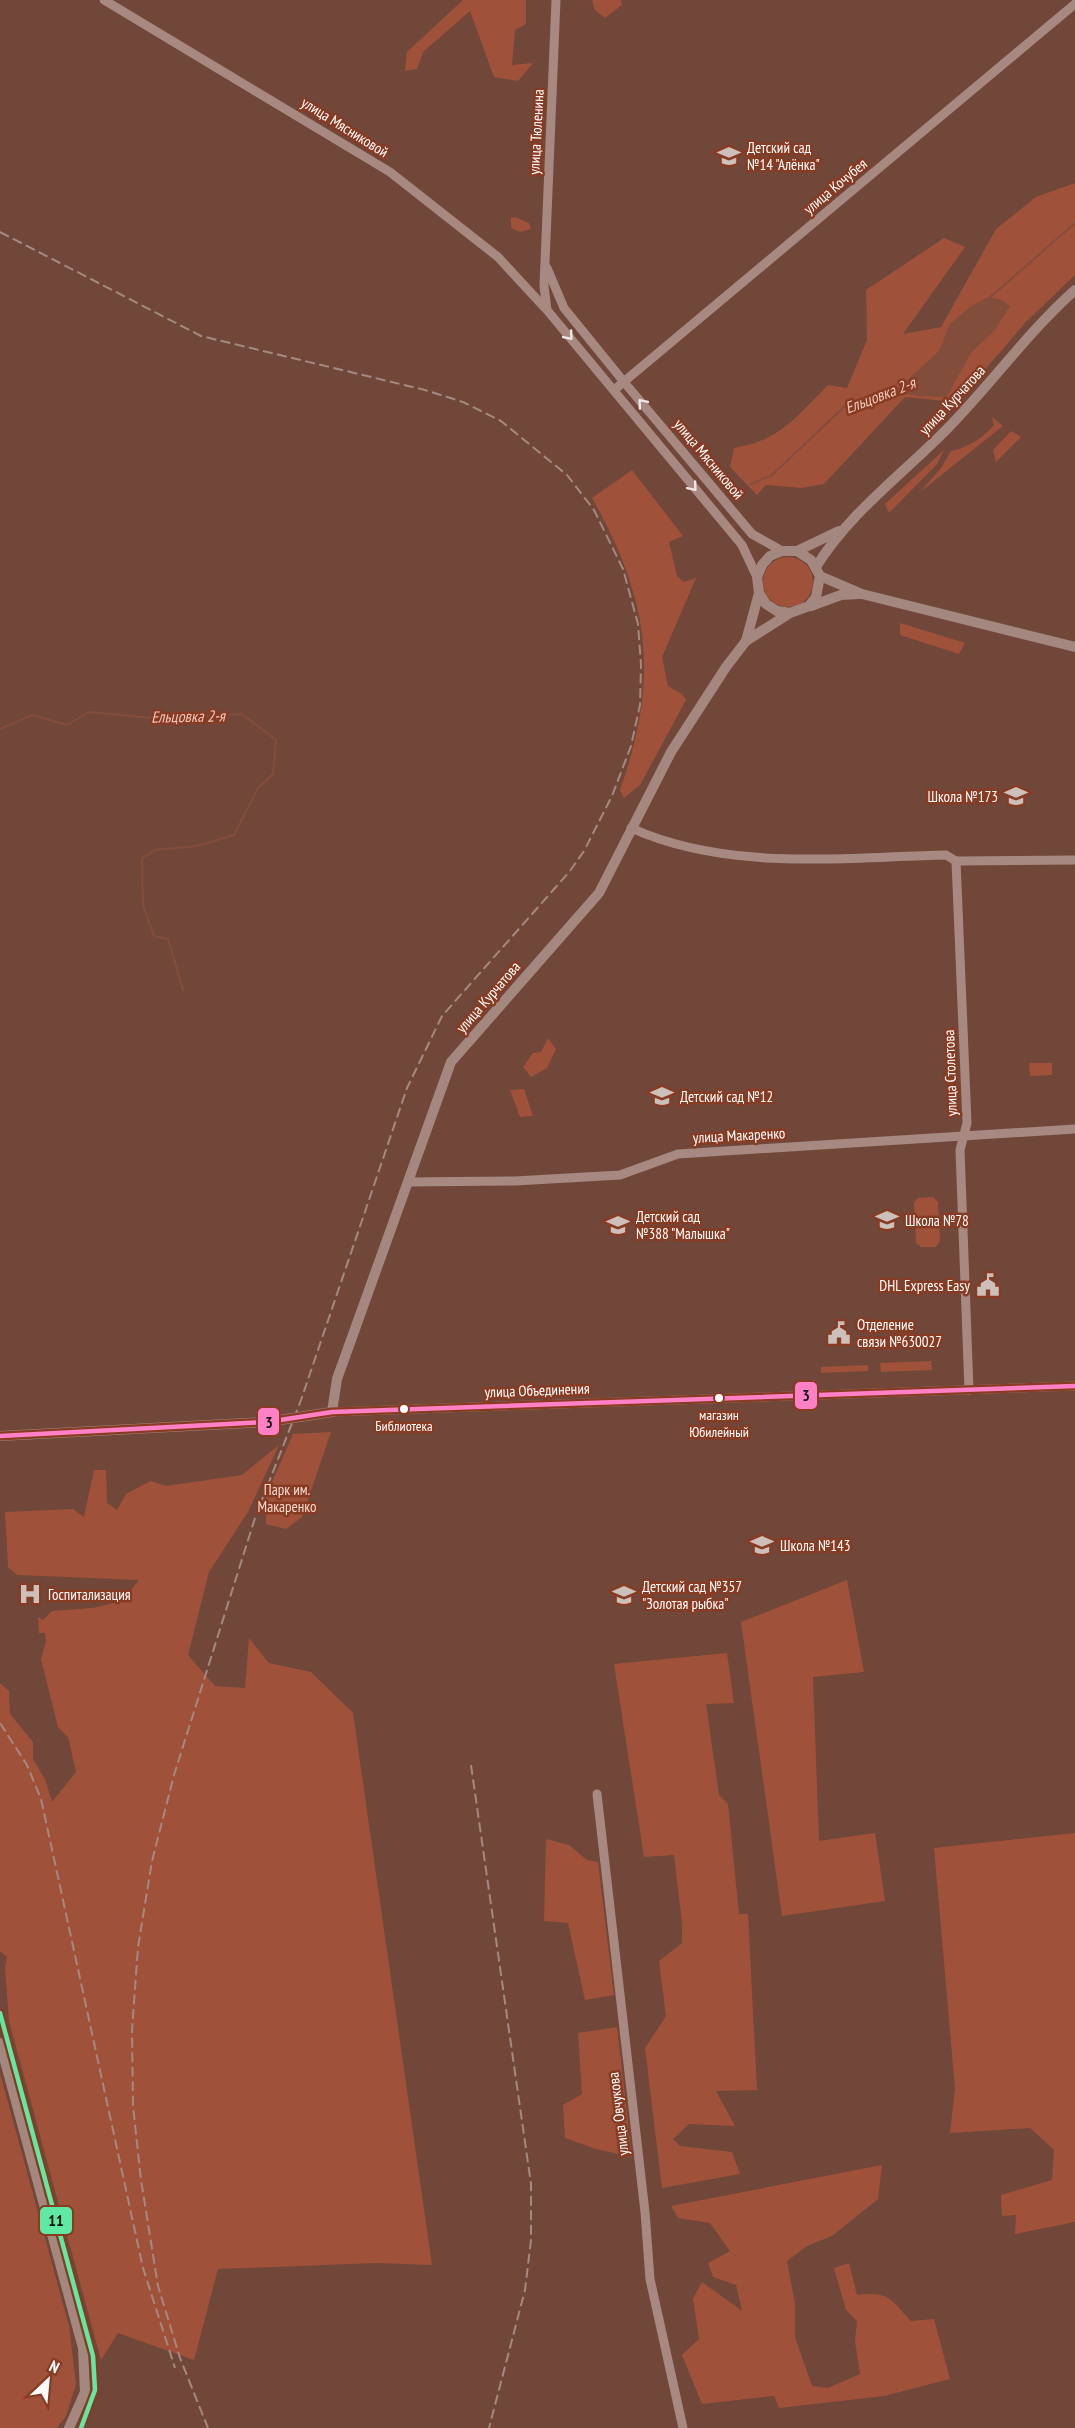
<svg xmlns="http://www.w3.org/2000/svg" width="1075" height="2428" viewBox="0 0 1075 2428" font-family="'PT Sans Narrow',sans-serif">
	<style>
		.green { fill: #a0513a }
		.water { fill: #834d3c }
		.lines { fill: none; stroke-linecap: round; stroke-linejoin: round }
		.stream { stroke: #834d3c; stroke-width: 2 }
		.minor { stroke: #a78981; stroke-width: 9 }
		.major { stroke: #a48880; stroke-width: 10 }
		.rail { stroke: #a48981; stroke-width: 2; stroke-dasharray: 10 4.5; stroke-linecap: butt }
		.bus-1-casing { stroke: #883b23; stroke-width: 9 }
		.bus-1 { stroke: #ff80c5; stroke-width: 4.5 }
		.tram-1-casing { stroke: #883b23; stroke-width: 9 }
		.tram-1 { stroke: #60e9a3; stroke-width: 4.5 }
		.oneway { stroke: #ede7e6 }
		.bus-dot { fill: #fff; stroke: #883b23; stroke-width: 2 }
		.labels { text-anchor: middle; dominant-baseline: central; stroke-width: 5; stroke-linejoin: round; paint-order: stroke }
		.bus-label { font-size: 14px; fill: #fff; stroke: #883b23 }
		.street-label { font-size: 15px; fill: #fff; stroke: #883b23 }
		.poi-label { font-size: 15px; fill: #fff; stroke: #883b23; text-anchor: start }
		.park-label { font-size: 15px; fill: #f7dbd2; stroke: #883b23 }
		.water-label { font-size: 16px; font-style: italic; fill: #f1c6ba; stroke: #883b23 }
		.line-badge { stroke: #883b23; stroke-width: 2 }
		.pale-badge-label { font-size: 16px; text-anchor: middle; font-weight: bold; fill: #111 }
	</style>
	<rect width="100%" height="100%" fill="#71473a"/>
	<g class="green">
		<polygon points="463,0 526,0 526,24 515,30 512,65 533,63 518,81 494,77 470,11 423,52 417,69 405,71 407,52"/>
		<polygon points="592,0 621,0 622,5 605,18 595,10"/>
		<path d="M1075,183v92l-49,47 -69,80 -52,-5 -81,87 -22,4 -36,-3 -9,10 -27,-28 4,-19c47,-8 62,-31 94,-63l19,3 20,-48 -1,-50 78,-52 21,9 -62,87 38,-7 55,-98 40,-32z"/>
		<polygon points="515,217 529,223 531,229 520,232 511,228 511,218"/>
		<path d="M992,417l11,9 -83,66 21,-24 10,-17c17,-3 33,-14 43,-26z"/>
		<polygon points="1011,431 1021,437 996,462 993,450"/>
		<polygon points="944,450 937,464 889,513 885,504"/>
		<path d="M632,470l51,66 -14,6 8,34 7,6 12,-4 -34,79 6,29 14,8 4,6 -46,85 -16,13 -4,-8c40,-112 30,-190 -28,-292z"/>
		<circle cx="788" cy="582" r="25"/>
		<polygon points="900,623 965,643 959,654 900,635"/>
		<polygon points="548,1038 556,1049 547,1068 531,1077 523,1067 533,1053 541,1052"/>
		<polygon points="1029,1063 1052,1063 1052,1075 1030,1076"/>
		<polygon points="524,1089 533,1116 520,1117 510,1090"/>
		<polygon points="933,1197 938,1202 940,1241 936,1247 921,1247 916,1243 914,1202 918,1198"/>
		<polygon points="931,1361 932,1370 881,1372 880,1363"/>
		<polygon points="868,1365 868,1371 821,1373 821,1367"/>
		<polygon points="331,1432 302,1517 286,1529 266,1524 266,1496 293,1434"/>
		<polygon points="279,1445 248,1512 209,1572 188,1655 215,1686 245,1688 249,1638 269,1663 311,1672 353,1713 432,2265 377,2263 218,2269 194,2360 118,2333 101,2360 9,2021 5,1968 7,1957 0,1951 0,1683 9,1691 10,1714 33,1742 33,1759 45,1779 52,1802 76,1772 68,1737 58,1727 41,1659 46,1641 45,1633 39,1633 38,1617 43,1620 52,1611 93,1608 122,1601 139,1580 17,1575 8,1567 5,1512 73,1509 84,1517 94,1470 106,1470 107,1503 117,1510 126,1494 151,1481 166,1486 242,1475"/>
		<polygon points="847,1580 864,1672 813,1677 819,1841 875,1833 885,1901 782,1916 741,1622"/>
		<polygon points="727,1653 734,1703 706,1704 719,1795 728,1804 739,1914 748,1914 757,2090 716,2091 735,2126 689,2124 673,2139 680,2146 732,2152 740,2174 662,2188 645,2048 666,2016 659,1961 682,1943 682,1922 674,1855 644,1857 614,1664"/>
		<polygon points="1075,1833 1075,2222 1015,2234 1016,2215 1002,2216 1001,2195 1052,2180 1054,2150 1030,2128 950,2133 955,2088 934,1848"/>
		<polygon points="546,1839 569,1845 587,1860 598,1862 614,1995 585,2000 568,1923 544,1921"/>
		<polygon points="617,2027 632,2157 596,2149 565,2138 563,2105 582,2094 578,2033"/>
		<polygon points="0,2073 69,2326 76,2384 66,2416 57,2428 0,2428"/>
		<path d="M882,2165l-4,34 -46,37 -25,10 -20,15 8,43v33l17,49 16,2 32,-14 -5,-33 2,-20 -11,-11 -12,-42 15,-5 8,32c33,-4 33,4 54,26l23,-2 16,60 -66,17 -105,12 -5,-12 -72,8 -20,-49 17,-16 -6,-40 9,-17 40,29 -6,-26 -23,-8 -5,-14 22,-12 -20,-28 -32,-5 -7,-12z"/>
	</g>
	<polygon class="water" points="988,297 1002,300 1010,306 995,330 970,354 947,397 916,396 895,391 939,351 950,324 970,307"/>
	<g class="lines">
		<g class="stream">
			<polyline points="987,300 1075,223"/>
			<polyline points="751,484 772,475 844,407 897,390"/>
			<polyline points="0,729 32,715 67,725 89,712 161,719 242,714 276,740 273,774 258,788 234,835 197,846 155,850 142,858 143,905 154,936 168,939 183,990"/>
		</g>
		<g class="minor">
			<polyline points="104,0 390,172 498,257 545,308"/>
			<polyline points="556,0 544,286 547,310 742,545 757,577"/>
			<polyline points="547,268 564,308 624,382 752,534 782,551"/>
			<polyline points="614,390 1075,4"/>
			<path d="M631,828c98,44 211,29 315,27l10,6 119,-1"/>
			<polyline points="956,861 967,1123 960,1150 969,1390"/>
			<polyline points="408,1182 515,1181 620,1175 678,1154 1075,1129"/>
			<polyline points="332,1412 1075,1386"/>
			<polyline points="597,1794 645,2212 650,2279 683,2428"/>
		</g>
		<g class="major">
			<polyline points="797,551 839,531"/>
			<path d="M816,567c33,-54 88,-94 132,-139 44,-45 80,-96 127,-138"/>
			<polyline points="820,576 862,594 1075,647"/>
			<polyline points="811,606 841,595 859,594"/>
			<polyline points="746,641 759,593"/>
			<polyline points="0,1436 267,1422 332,1412 337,1379 451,1062 599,893 671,752 726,667 746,641 790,613 809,606 816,597 820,576 811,560 797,551 782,551 770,556 762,565 757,577 759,593 766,604 777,611 790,613"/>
			<polyline points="0,2043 83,2348 85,2392 69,2428"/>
		</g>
		<g class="rail">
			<polyline points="0,232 201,336 425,390 463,402 501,421 567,475 594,510 623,569 638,624 641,665 640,705 631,746 612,796 584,851 570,871 442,1016 407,1088 301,1400 255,1518 174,1775 152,1861 138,1947 132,2030 133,2106 141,2180 158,2286 180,2358 208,2428"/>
			<polyline points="0,1723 27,1765 41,1799 143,2268 175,2368"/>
			<polyline points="471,1765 531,2184 531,2240 525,2290 489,2428"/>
		</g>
		<g class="bus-1-casing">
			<polyline id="bus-1" points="0,1436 267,1422 332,1412 1075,1386"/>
		</g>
		<use href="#bus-1" class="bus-1"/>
		<g class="tram-1-casing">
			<polyline id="tram-1" points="0,2013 93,2356 95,2390 81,2428"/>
		</g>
		<use href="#tram-1" class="tram-1"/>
	</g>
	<defs><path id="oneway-chevron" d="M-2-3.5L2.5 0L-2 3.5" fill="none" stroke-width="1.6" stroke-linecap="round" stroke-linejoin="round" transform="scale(1.5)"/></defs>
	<g class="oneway">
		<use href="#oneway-chevron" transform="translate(569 336) rotate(50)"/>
		<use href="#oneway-chevron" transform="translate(642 403) rotate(-130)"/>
		<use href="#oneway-chevron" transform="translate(693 487) rotate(50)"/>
	</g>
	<defs>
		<g id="school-bare" transform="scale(1.8)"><path d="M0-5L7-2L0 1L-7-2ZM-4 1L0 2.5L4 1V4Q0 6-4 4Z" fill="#cdbfba" stroke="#883b23" stroke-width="2.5" paint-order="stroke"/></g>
		<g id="civic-bare" transform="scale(1.8)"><path d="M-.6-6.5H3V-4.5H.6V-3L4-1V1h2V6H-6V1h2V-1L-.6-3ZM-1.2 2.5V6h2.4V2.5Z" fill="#cdbfba" stroke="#883b23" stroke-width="2.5" paint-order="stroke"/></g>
		<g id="hospital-bare" transform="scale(1.8)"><path d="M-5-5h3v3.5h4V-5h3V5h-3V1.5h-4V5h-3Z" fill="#cdbfba" stroke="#883b23" stroke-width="2.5" paint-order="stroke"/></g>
	</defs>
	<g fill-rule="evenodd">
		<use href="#school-bare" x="729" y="156"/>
		<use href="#school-bare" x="1016" y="796"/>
		<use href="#school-bare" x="662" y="1096"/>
		<use href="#school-bare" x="887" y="1220"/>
		<use href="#school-bare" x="618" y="1225"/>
		<use href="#civic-bare" x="988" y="1285"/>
		<use href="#civic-bare" x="839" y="1333"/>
		<use href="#school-bare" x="762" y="1545"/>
		<use href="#hospital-bare" x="30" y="1594"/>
		<use href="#school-bare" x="624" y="1595"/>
	</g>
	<g class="bus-dot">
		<circle cx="719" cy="1398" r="5"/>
		<circle cx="404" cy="1409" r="5"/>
	</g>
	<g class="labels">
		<g class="bus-label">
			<text x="719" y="1415">магазин<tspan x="719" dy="17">Юбилейный</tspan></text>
			<text x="404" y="1426">Библиотека</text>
		</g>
		<g class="street-label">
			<text transform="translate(345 127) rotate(32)">улица Мясниковой</text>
			<text transform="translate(536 132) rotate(-87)">улица Тюленина</text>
			<text transform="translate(835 186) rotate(-40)">улица Кочубея</text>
			<text transform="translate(952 400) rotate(-47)">улица Курчатова</text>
			<text transform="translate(709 459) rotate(50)">улица Мясниковой</text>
			<text transform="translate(488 997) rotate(-49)">улица Курчатова</text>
			<text transform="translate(950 1073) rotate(-92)">улица Столетова</text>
			<text transform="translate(739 1135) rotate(-3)">улица Макаренко</text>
			<text transform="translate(537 1390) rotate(-2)">улица Объединения</text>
			<text transform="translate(618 2114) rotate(-97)">улица Овчукова</text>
		</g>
		<g class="poi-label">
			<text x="747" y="147">Детский сад<tspan x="747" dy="17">№14 "Алёнка"</tspan></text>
			<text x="998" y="796" text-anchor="end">Школа №173</text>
			<text x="680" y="1096">Детский сад №12</text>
			<text x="636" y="1216">Детский сад<tspan x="636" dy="17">№388 "Малышка"</tspan></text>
			<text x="905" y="1220">Школа №78</text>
			<text x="970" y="1285" text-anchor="end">DHL Express Easy</text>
			<text x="857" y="1324">Отделение<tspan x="857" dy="17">связи №630027</tspan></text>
			<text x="780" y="1545">Школа №143</text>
			<text x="642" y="1586">Детский сад №357<tspan x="642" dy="17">"Золотая рыбка"</tspan></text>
			<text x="48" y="1594">Госпитализация</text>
		</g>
		<g class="park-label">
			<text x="287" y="1489">Парк им.<tspan x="287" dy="17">Макаренко</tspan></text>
		</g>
		<g class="water-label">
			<text transform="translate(880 395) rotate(-21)">Ельцовка 2-я</text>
			<text transform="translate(188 716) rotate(-1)">Ельцовка 2-я</text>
		</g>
	</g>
	<g class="line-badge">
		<rect x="794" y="1381" width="24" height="29" rx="6" fill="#ff80c5"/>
		<rect x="257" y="1407" width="23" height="29" rx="6" fill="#ff80c5"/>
		<rect x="39" y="2206" width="34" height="29" rx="6" fill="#60e9a3"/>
	</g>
	<g class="pale-badge-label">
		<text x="806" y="1401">3</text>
		<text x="269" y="1428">3</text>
		<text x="56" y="2226">11</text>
	</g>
	<g transform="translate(48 2380) rotate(26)" stroke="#883b23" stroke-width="4.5" paint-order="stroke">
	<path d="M0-4.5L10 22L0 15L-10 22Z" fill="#ffffff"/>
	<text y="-9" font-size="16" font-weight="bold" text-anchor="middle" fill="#ffffff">N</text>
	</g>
</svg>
